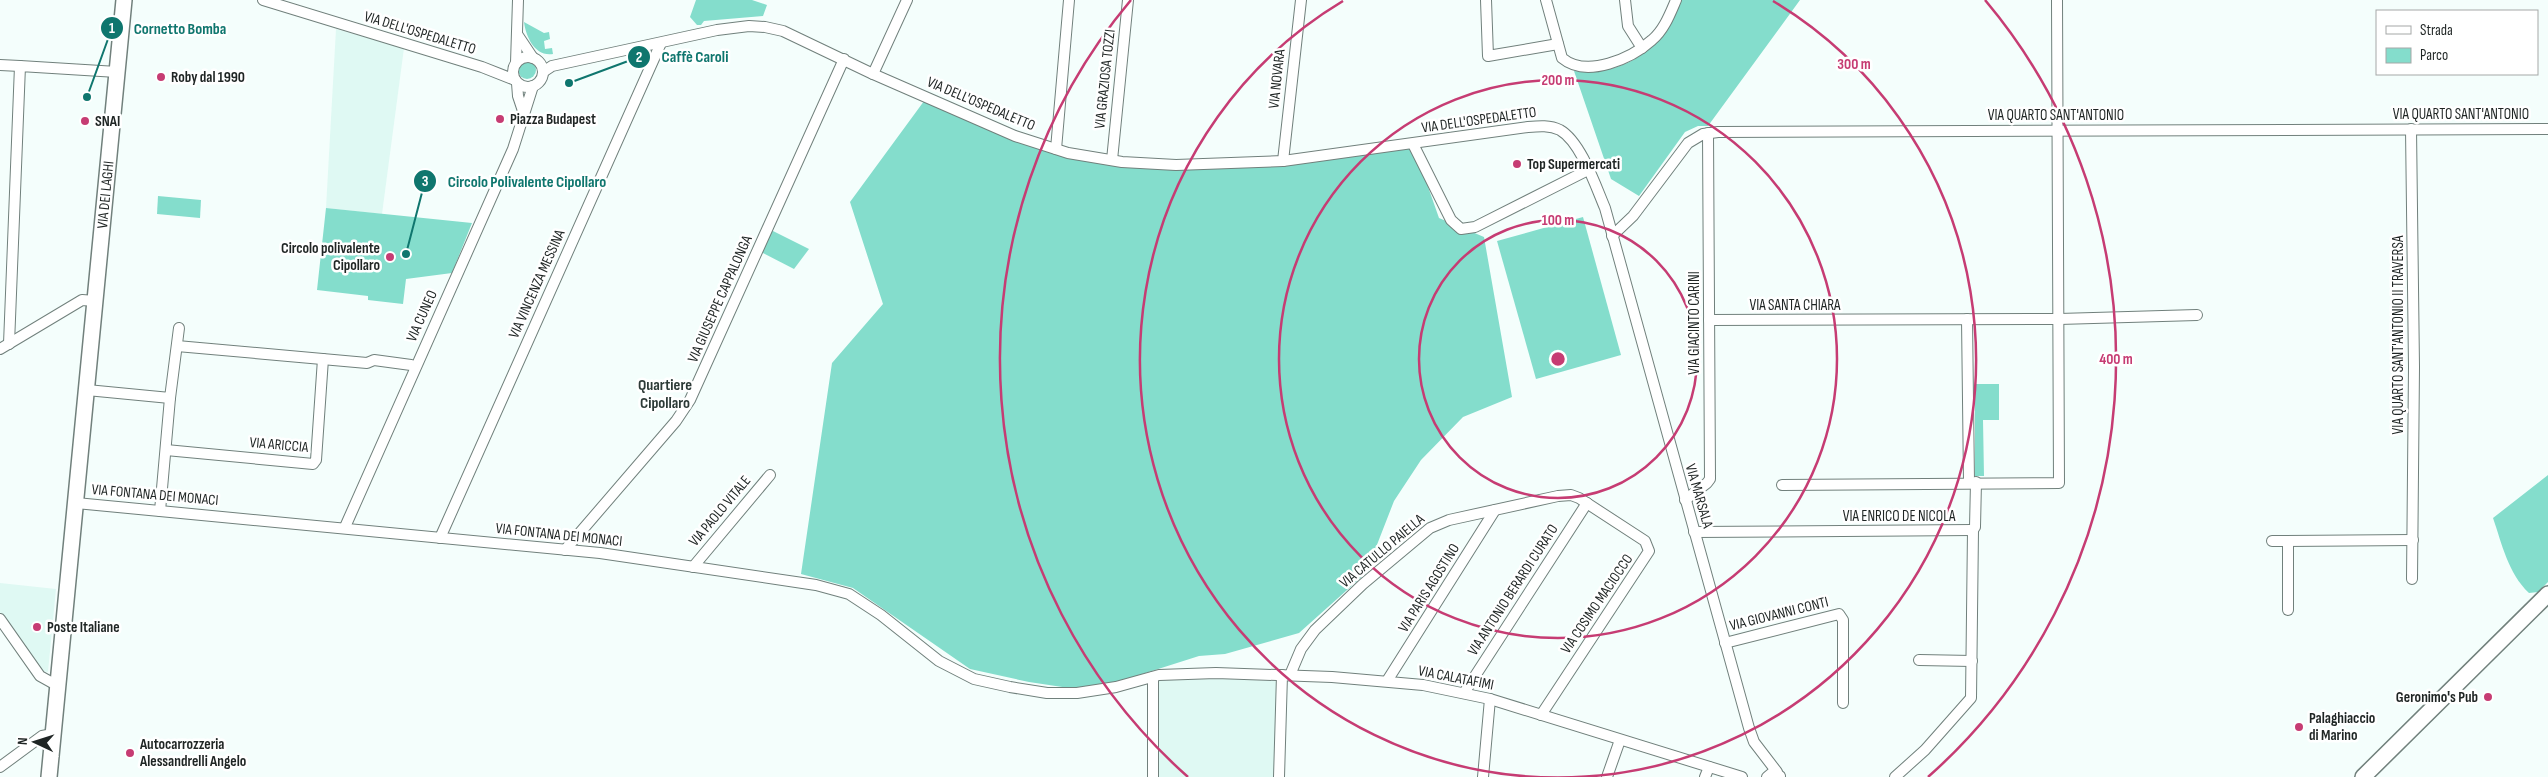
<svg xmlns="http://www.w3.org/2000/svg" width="2548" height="777" viewBox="0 0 2548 777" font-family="'Sofia Sans Condensed',sans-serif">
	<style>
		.built { fill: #dff9f3 }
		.green { fill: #84ddcc }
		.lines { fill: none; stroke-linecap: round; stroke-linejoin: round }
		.street-casing { stroke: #71807c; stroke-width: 12 }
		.secondary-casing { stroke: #71807c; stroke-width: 18 }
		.street { stroke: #fff; stroke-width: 10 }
		.secondary { stroke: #fff; stroke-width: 15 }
		.ring { fill: none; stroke: #c63c73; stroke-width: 2.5 }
		.poi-dot { fill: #c63c73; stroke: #fff; stroke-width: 2 }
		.labels { text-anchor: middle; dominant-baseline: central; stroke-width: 5; stroke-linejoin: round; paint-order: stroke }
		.street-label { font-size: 15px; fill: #1f2524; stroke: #fff }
		.poi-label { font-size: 15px; font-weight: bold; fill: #1f2524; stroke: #fff; text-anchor: start }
		.neighbourhood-label { font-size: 16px; font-weight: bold; fill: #2d3a37; stroke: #fff }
		.centre { fill: #c63c73; stroke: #fff; stroke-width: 2.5 }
		.ring-label { font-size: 15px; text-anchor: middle; font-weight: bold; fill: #c63c73; stroke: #fff; stroke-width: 5; stroke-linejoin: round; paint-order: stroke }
		.leader { fill: none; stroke: #0f766e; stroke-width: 2 }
		.callout-dot { fill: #0f766e; stroke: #fff; stroke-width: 2 }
		.mark-label { font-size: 15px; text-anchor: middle; font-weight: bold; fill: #fff }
		.callout-label { font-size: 16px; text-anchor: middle; font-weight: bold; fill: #0f766e; stroke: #fff; stroke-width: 5; stroke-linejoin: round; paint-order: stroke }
	</style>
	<rect width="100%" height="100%" fill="#f4fefc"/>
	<g class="built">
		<polygon points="336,29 404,48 382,214 326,208"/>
		<polygon points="0,583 56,589 48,672 41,671 0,612"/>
		<polygon points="1183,677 1277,681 1274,777 1155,777 1155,681"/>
	</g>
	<g class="green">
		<polygon points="696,0 752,0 767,5 763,16 704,21 701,25 697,25 690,17"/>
		<path d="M1681,0h119l-92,126h-10l-13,6 -46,64 -28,-17 -37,-108c9,0 18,2 27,0 43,-8 64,-32 80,-71z"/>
		<path d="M524,22l20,11 5,-1 1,7 -6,2 1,8 7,-1 1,6c-18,3 -27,-17 -29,-32z"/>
		<circle cx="527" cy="70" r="9"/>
		<polygon points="927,97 1056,149 1176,165 1413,144 1439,218 1484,237 1512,397 1463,417 1421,460 1394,501 1366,573 1299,633 1225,654 1199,656 1089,691 1029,682 970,669 853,588 801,574 832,363 883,304 850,202"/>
		<polygon points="158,196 201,200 200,218 157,214"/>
		<polygon points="326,208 472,223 452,273 406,279 403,304 368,300 368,296 317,290"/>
		<polygon points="1583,217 1621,355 1536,379 1497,241"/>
		<polygon points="771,230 809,249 794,269 761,252"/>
		<polygon points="1975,384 1999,384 1999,420 1983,420 1984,476 1975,476"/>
		<path d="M2548,475v107l-10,10 -9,1c-21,-20 -27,-49 -36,-75z"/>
	</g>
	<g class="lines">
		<g class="street-casing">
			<g id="street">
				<polyline points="263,0 482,67 515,80"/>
				<polyline points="1486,0 1488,56 1558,44"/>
				<path d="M1546,0l16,58c25,21 70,0 90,-18 12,-10 18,-26 24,-40"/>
				<polyline points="1625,0 1628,26 1642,48"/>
				<polyline points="517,34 533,58"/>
				<circle cx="528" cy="72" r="15"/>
				<polyline points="516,63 518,0"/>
				<polyline points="0,65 20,66"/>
				<path d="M543,72l9,-6 165,-36 32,-4 16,1 18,4 90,43 142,62 53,17 54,9 54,3 107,-4 245,-34c11,-1 22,-2 32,3 21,12 36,57 45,78l144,520 5,14 23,30"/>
				<polyline points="873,74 907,0"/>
				<polyline points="517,83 518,96 525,117"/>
				<polyline points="2411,129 2414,367 2412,579"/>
				<polyline points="1413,144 1451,220 1461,229 1475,227 1588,170"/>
				<polyline points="1056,149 1069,0"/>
				<polyline points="1112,160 1128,0"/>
				<polyline points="1283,161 1301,0"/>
				<polyline points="1612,236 1633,216 1688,143 1703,134 1718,132 2548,129"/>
				<polyline points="1967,319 1969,482"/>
				<polyline points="1709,320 2059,319 2197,315"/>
				<polyline points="9,344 20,66 117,72"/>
				<polyline points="177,346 367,363 374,360 411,365"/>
				<polyline points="0,349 82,300 95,301"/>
				<polyline points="87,390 170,398 179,328"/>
				<polyline points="166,450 313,464 316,460 323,359"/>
				<polyline points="1782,485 2059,483 2057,0"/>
				<polyline points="1685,500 1707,483 1710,479 1708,133"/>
				<polyline points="76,503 600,553 816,585 849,594 881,615 939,661 974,679 1010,687 1047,693 1077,693 1116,687 1159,675 1216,673 1332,677 1423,685 1490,699 1742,777"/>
				<polyline points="160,511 170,398"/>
				<polyline points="345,527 513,149 533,86"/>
				<polyline points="1694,532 1973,530"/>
				<polyline points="440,538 661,43"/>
				<polyline points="2272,541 2413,540"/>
				<polyline points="565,550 676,421 690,400 844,59"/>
				<polyline points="693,567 770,475"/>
				<polyline points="2288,610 2288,541"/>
				<polyline points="0,619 40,676 58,686"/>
				<polyline points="1725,643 1839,614 1843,620 1843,703"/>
				<polyline points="1919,660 1972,661"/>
				<polyline points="1290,675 1301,649 1315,630 1363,584 1430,528 1449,520 1558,496 1571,495 1579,498 1645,541 1649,551 1541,715"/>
				<polyline points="1387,681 1495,510"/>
				<polyline points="1464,693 1587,503"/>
				<polyline points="0,767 42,736 53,734"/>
				<polyline points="1153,777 1153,677"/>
				<polyline points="1279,777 1282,675"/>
				<polyline points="1483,777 1490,699"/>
				<polyline points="1607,777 1620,740"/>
				<polyline points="1705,777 1709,767"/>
				<polyline points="1767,777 1773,772 1780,776"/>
				<polyline points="1895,777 1925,750 1971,698 1973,530 1975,527 1976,482"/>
			</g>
		</g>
		<g class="secondary-casing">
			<g id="secondary">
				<path id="s1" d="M49,777l75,-777"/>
				<polyline points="2363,777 2548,594"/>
			</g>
		</g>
		<use href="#street" class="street"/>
		<use href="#secondary" class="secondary"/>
	</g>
	<g class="ring">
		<circle cx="1558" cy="359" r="139"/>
		<circle cx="1558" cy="359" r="279"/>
		<path d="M1773 1A418 418 0 1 1 1343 1"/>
		<path d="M1188 777A558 558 0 0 1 1131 0M1985 0A558 558 0 0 1 1928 777"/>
	</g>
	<g class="poi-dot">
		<circle cx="161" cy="77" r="5"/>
		<circle cx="500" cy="119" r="5"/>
		<circle cx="85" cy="121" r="5"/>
		<circle cx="1517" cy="164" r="5"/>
		<circle cx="390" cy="257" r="5"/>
		<circle cx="37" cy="627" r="5"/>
		<circle cx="2488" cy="697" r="5"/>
		<circle cx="2299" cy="727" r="5"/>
		<circle cx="130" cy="753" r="5"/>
	</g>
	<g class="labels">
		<g class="street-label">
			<text transform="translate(420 33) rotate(17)">VIA DELL'OSPEDALETTO</text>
			<text transform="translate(1105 79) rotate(-84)">VIA GRAZIOSA TOZZI</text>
			<text transform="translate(1277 79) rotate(-84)">VIA NOVARA</text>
			<text transform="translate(981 104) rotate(23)">VIA DELL'OSPEDALETTO</text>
			<text x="2461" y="114">VIA QUARTO SANT'ANTONIO</text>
			<text x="2056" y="115">VIA QUARTO SANT'ANTONIO</text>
			<text transform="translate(1479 120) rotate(-8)">VIA DELL'OSPEDALETTO</text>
			<text stroke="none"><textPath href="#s1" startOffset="585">VIA DEI LAGHI</textPath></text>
			<text transform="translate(537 284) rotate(-66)">VIA VINCENZA MESSINA</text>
			<text transform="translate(720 299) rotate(-66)">VIA GIUSEPPE CAPPALONGA</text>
			<text x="1795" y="305">VIA SANTA CHIARA</text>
			<text transform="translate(422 316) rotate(-66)">VIA CUNEO</text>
			<text transform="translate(1694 323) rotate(-90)">VIA GIACINTO CARINI</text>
			<text transform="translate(2398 335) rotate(-90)">VIA QUARTO SANT'ANTONIO II TRAVERSA</text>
			<text transform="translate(279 445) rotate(5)">VIA ARICCIA</text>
			<text transform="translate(155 495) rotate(5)">VIA FONTANA DEI MONACI</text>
			<text transform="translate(1699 496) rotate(74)">VIA MARSALA</text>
			<text transform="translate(720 511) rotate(-50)">VIA PAOLO VITALE</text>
			<text x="1899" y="516">VIA ENRICO DE NICOLA</text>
			<text transform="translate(559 535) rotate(6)">VIA FONTANA DEI MONACI</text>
			<text transform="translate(1382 551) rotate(-40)">VIA CATULLO PAIELLA</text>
			<text transform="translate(1429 588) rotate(-58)">VIA PARIS AGOSTINO</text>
			<text transform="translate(1513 590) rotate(-57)">VIA ANTONIO BERARDI CURATO</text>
			<text transform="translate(1597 604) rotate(-56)">VIA COSIMO MACIOCCO</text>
			<text transform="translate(1779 614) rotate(-14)">VIA GIOVANNI CONTI</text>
			<text transform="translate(1456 678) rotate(11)">VIA CALATAFIMI</text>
		</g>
		<g class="poi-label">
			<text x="171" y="77">Roby dal 1990</text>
			<text x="510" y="119">Piazza Budapest</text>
			<text x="95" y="121">SNAI</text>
			<text x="1527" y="164">Top Supermercati</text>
			<text x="380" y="248" text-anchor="end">Circolo polivalente<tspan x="380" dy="17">Cipollaro</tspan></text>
			<text x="47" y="627">Poste Italiane</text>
			<text x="2478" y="697" text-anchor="end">Geronimo's Pub</text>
			<text x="2309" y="718">Palaghiaccio<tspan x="2309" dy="17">di Marino</tspan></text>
			<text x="140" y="744">Autocarrozzeria<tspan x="140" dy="17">Alessandrelli Angelo</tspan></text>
		</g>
		<g class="neighbourhood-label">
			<text x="665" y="385">Quartiere<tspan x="665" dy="18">Cipollaro</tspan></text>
		</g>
	</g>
	<circle cx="1558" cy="359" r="8" class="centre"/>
	<g class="ring-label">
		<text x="1854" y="69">300 m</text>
		<text x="1558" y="85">200 m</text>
		<text x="1558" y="225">100 m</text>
		<text x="2116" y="364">400 m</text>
	</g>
	<path class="leader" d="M87 97L112 28M569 83L639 57M406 254L425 181"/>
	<g class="callout-dot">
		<circle cx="87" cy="97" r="5"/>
		<circle cx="569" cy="83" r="5"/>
		<circle cx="406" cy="254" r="5"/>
		<circle cx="112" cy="28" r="12"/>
		<circle cx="639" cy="57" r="12"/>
		<circle cx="425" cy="181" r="12"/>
	</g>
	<g class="mark-label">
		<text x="112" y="33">1</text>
		<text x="639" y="62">2</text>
		<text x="425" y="186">3</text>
	</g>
	<g class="callout-label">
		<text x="180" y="34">Cornetto Bomba</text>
		<text x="695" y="62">Caffè Caroli</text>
		<text x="527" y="187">Circolo Polivalente Cipollaro</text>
	</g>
	<rect x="2376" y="10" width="162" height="65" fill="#ffffff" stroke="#a5a8a7"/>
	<rect x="2386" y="26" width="25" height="8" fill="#ffffff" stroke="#a5a8a7"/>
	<text x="2420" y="35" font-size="15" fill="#1f2524">Strada</text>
	<rect x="2386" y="48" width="25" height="15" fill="#84ddcc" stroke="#a5a8a7"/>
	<text x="2420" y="60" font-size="15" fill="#1f2524">Parco</text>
	<g transform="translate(35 742) rotate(274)" stroke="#ffffff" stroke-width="4" paint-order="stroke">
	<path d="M0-4L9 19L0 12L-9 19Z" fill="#1f2524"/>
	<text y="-8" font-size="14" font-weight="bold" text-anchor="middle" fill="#1f2524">N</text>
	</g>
</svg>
